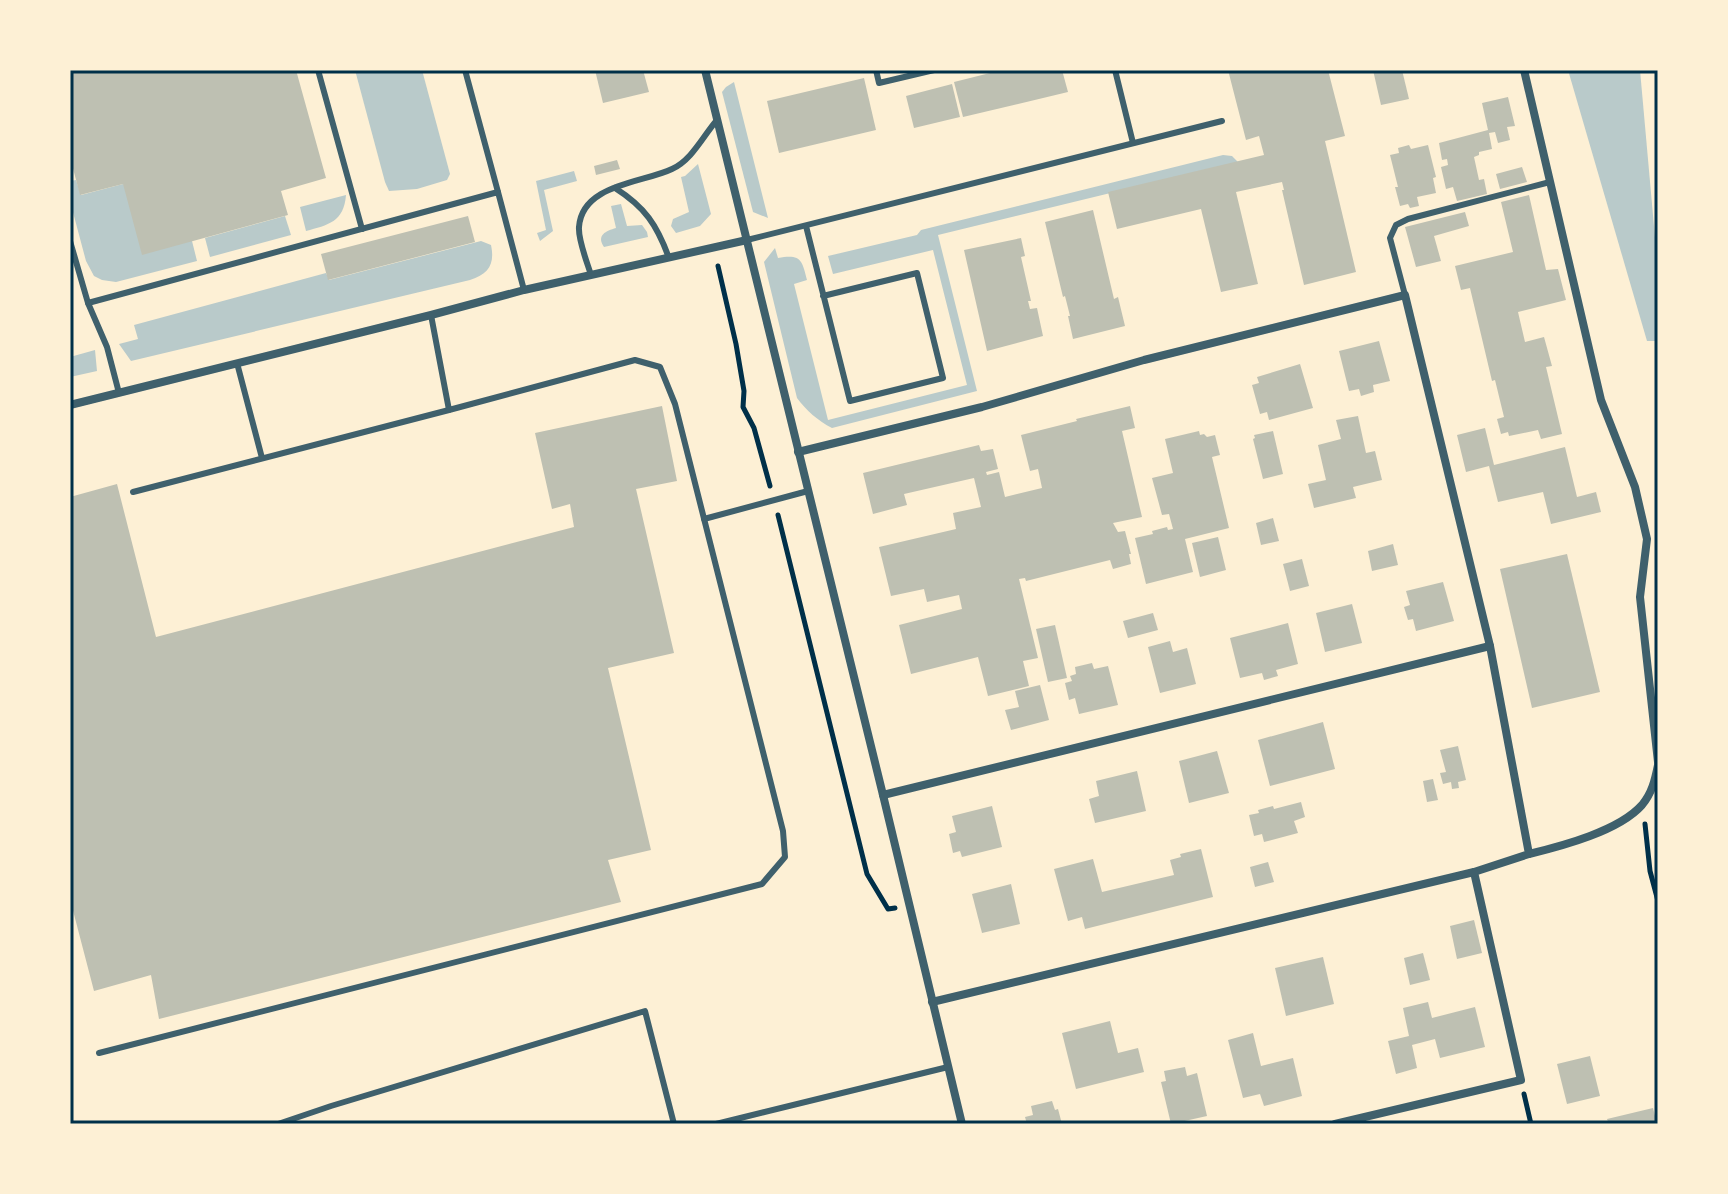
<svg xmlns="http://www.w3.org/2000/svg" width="1728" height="1194" viewBox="0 0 1728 1194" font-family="Commissioner,sans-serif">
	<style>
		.green { fill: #b9caca }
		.building { fill: #bec0b2 }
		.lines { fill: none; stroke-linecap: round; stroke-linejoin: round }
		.path { stroke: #003049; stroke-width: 5 }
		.service { stroke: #3f606c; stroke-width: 6 }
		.minor { stroke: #3f606c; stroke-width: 8 }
		.neatline { fill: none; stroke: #003049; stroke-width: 3 }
	</style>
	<rect width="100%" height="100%" fill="#fdf0d5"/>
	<g class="green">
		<polygon points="355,70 422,70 450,174 447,180 417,189 389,191 385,182"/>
		<polygon points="1568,70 1640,70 1658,271 1658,341 1647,341"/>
		<polygon points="734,82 768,218 753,212 722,92 726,87"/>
		<path d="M1223,155l9,1 6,6 -300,73 39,156 -145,37c-14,-7 -26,-18 -35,-30l-33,-136 11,-14 3,10c23,-4 24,2 29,22l-13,4 34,136 139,-35 -34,-135 -100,24 -5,-18 89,-21 4,-5z"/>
		<polygon points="698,164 711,214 700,226 676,233 671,226 673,219 689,212 681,177 685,176"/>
		<polygon points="574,171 577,181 544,190 553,231 540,241 537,233 546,230 536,181"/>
		<polygon points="76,180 81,195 123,184 192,241 197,261 116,282 102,280 94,276 86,261 70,201 70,181"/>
		<path d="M346,195c-2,27 -18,30 -40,36l-6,-24z"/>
		<path d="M621,204l6,22 15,-1 5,7 1,5 -44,10c-8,-12 2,-16 12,-19l-5,-22z"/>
		<polygon points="285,216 291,235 210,257 205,238"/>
		<path d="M481,241l10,4c4,19 -2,29 -21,35l-339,81 -12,-17 19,-5 -4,-14 192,-52 3,7z"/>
		<polygon points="95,350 97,371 70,377 70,357"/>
	</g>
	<g class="building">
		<polygon points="70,70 296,70 326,178 281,191 288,215 142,255 123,184 80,195 70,157"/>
		<polygon points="595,70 643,70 649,92 603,103"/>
		<polygon points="1002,70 1062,70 1068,92 963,117 954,82"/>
		<polygon points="1228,70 1328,70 1345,136 1325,141 1356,272 1304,285 1282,190 1284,190 1282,182 1236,192 1258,284 1221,292 1201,209 1117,229 1108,192 1264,155 1259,136 1246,140"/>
		<polygon points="1373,70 1402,70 1409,99 1381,105"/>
		<polygon points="864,78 876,130 779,153 767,101"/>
		<polygon points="952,84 960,117 914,128 906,96"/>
		<polygon points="1508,97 1515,126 1507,127 1510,140 1498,143 1495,132 1489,133 1492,149 1479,152 1479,155 1474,157 1479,180 1484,179 1487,194 1457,201 1453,187 1446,189 1441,167 1448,165 1447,159 1442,160 1439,143 1488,130 1482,103"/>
		<polygon points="1409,145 1411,149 1428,145 1436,177 1433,178 1436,193 1417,197 1419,206 1410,208 1408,204 1400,206 1395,187 1398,187 1390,155 1399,153 1398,148"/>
		<polygon points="617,160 620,169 596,175 594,166"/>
		<polygon points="1522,167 1527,182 1500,189 1496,174"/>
		<polygon points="1529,195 1546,270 1558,269 1566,300 1518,312 1525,342 1544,337 1552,366 1546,367 1562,434 1541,439 1538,430 1509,436 1508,432 1501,434 1497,419 1504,417 1495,380 1492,381 1470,288 1461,290 1455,266 1513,252 1501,202"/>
		<polygon points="1093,210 1114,299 1118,297 1125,326 1073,339 1068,316 1070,316 1065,296 1063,297 1045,222"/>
		<polygon points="1465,212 1469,226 1434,236 1441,261 1416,267 1405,227"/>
		<polygon points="468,216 475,242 328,280 321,254"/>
		<polygon points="1021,238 1025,256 1021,257 1031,301 1028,301 1030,309 1037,308 1043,336 987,351 964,250"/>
		<polygon points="1379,341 1390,381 1373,385 1374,392 1361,396 1359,389 1349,391 1339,351"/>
		<polygon points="1300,364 1313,408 1269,420 1267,412 1260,414 1252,385 1259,383 1257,377"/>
		<polygon points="662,406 677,481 636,489 674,653 608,668 651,850 608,860 621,902 159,1019 151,975 94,991 70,899 70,497 117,484 156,637 574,527 570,504 552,509 535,433"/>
		<polygon points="1130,406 1135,428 1122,431 1142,517 1113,523 1118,532 1125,531 1131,554 1129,554 1131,564 1113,569 1110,560 1026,581 1025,578 1019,579 1038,658 1023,661 1029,686 988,696 978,657 911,674 899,625 962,609 959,595 927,602 924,589 891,596 879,547 956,529 953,513 981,507 974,478 904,494 907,505 873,514 863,473 979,445 981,451 993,449 998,469 986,472 987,475 999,472 1005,497 1042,488 1038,469 1030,471 1021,435 1077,421 1076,419"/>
		<polygon points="1358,416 1366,453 1375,451 1382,480 1353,487 1356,498 1314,508 1308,484 1326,480 1318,445 1341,439 1336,420"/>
		<polygon points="1485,428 1494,465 1565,447 1577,497 1596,492 1601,512 1551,524 1543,492 1498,502 1489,466 1466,472 1457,435"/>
		<polygon points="1199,431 1200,435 1204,434 1207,437 1215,435 1220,455 1212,457 1229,528 1185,539 1193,572 1146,584 1135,538 1153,534 1152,531 1167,527 1168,530 1173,529 1169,514 1162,515 1152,478 1173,473 1165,439"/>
		<polygon points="1273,431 1283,474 1263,479 1253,439 1255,438 1254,435"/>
		<polygon points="1273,518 1279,541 1261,545 1256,523"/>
		<polygon points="1218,537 1226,570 1200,577 1192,543"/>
		<polygon points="1393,544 1398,565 1372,571 1368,551"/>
		<polygon points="1567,554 1600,692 1532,708 1500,569"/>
		<polygon points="1302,559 1309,586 1290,591 1283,564"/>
		<polygon points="1443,582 1454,621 1416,631 1413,619 1408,620 1404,607 1410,605 1406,591"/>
		<polygon points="1352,604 1362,643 1325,652 1316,613"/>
		<polygon points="1153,613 1158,630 1128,638 1123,621"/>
		<polygon points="1288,623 1298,664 1276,670 1278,676 1264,680 1262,673 1240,678 1230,638"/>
		<polygon points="1055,625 1067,678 1048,682 1036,629"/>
		<polygon points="1170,641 1173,652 1187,648 1196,684 1160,693 1148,647"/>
		<polygon points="1092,663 1094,669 1108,666 1118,705 1079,714 1075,698 1069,700 1065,683 1072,681 1070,676 1076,674 1075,667"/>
		<polygon points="1040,685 1049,720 1011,730 1005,710 1019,707 1015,691"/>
		<polygon points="1323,722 1335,769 1270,786 1258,740"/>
		<polygon points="1458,746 1466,780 1458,782 1459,788 1452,789 1451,782 1443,784 1440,773 1446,772 1440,750"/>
		<polygon points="1217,751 1229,793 1189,803 1179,761"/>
		<polygon points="1137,771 1146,811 1095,823 1089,799 1099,796 1096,781"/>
		<polygon points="1433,779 1438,800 1427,802 1423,781"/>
		<polygon points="1301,802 1305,817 1294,821 1298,833 1264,842 1262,834 1254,836 1249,815 1259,813 1258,810 1273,806 1274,809"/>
		<polygon points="992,806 1002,847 962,857 960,851 953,853 949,834 956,832 952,816"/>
		<polygon points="1201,849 1213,897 1085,929 1082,917 1068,921 1054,869 1093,859 1102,892 1174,875 1170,860 1181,857 1180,854"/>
		<polygon points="1268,862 1274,882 1255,887 1250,867"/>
		<polygon points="1011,884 1020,924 982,933 972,894"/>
		<polygon points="1474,920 1482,953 1457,959 1450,926"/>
		<polygon points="1423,953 1430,980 1410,985 1404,958"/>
		<polygon points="1323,957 1334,1004 1286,1016 1275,968"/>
		<polygon points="1428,1002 1432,1018 1475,1007 1485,1047 1440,1058 1435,1039 1412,1045 1417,1068 1396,1074 1388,1041 1409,1036 1403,1008"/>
		<polygon points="1110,1021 1118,1053 1138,1048 1144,1072 1076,1089 1062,1033"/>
		<polygon points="1253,1033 1261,1066 1293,1058 1302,1096 1264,1106 1260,1094 1243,1098 1228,1040"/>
		<polygon points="1590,1056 1600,1096 1567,1104 1557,1064"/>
		<polygon points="1185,1067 1187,1076 1197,1073 1207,1116 1171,1124 1161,1082 1166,1081 1164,1071"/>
		<polygon points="1052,1101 1055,1110 1058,1109 1062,1124 1027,1124 1025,1117 1033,1115 1031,1106"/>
		<polygon points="1653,1108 1657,1124 1609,1124 1607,1119"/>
	</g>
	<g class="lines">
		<g class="path">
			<polyline points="718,266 736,344 744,391 743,407 754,428 770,486"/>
			<polyline points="778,515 867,874 888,909 895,908"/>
			<polyline points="1645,824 1650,871 1658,901"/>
			<polyline points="1524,1094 1531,1124"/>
		</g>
		<g class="service">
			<polyline points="318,70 362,229"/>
			<polyline points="465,70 498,192"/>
			<polyline points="876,70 879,83 934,70"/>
			<polyline points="1115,70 1133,143"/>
			<path d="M615,188c30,19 42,37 54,70"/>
			<polyline points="806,226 850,401 943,378 917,273 823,296"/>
			<polyline points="747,240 1222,121"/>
			<polyline points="70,241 88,303 107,347 119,393"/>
			<path d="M591,275c-4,-13 -13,-35 -12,-48 3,-43 64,-44 93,-58 20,-9 31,-33 45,-49"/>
			<polyline points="1405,295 1390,238 1396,225 1408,219 1550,182"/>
			<polyline points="88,303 498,192 524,290"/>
			<polyline points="237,363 262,458"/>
			<polyline points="133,492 449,410"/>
			<polyline points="704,519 808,491"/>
			<polyline points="99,1053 762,884 785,857 783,831 675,404 660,367 635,360 449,410 431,315"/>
			<polyline points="278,1124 331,1106 645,1011 674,1124"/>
			<polyline points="716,1124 948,1067"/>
		</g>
		<g class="minor">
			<polyline points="705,70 883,795 962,1124"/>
			<polyline points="1524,70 1601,400 1635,487 1647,539 1640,597 1658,762"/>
			<polyline points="70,405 431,315 524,290 747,240"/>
			<polyline points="798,452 982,407 1144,360 1405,295 1490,646 1529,854 1474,872 1521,1080 1335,1124"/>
			<polyline points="883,795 1490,646"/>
			<path d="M1529,854c33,-8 90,-23 113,-49 10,-12 13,-25 16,-40"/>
			<polyline points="932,1002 1474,872"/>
		</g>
	</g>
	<rect width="1728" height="1194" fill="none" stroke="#fdf0d5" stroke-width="144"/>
	<rect x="72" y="72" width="1584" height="1050" class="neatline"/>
</svg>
